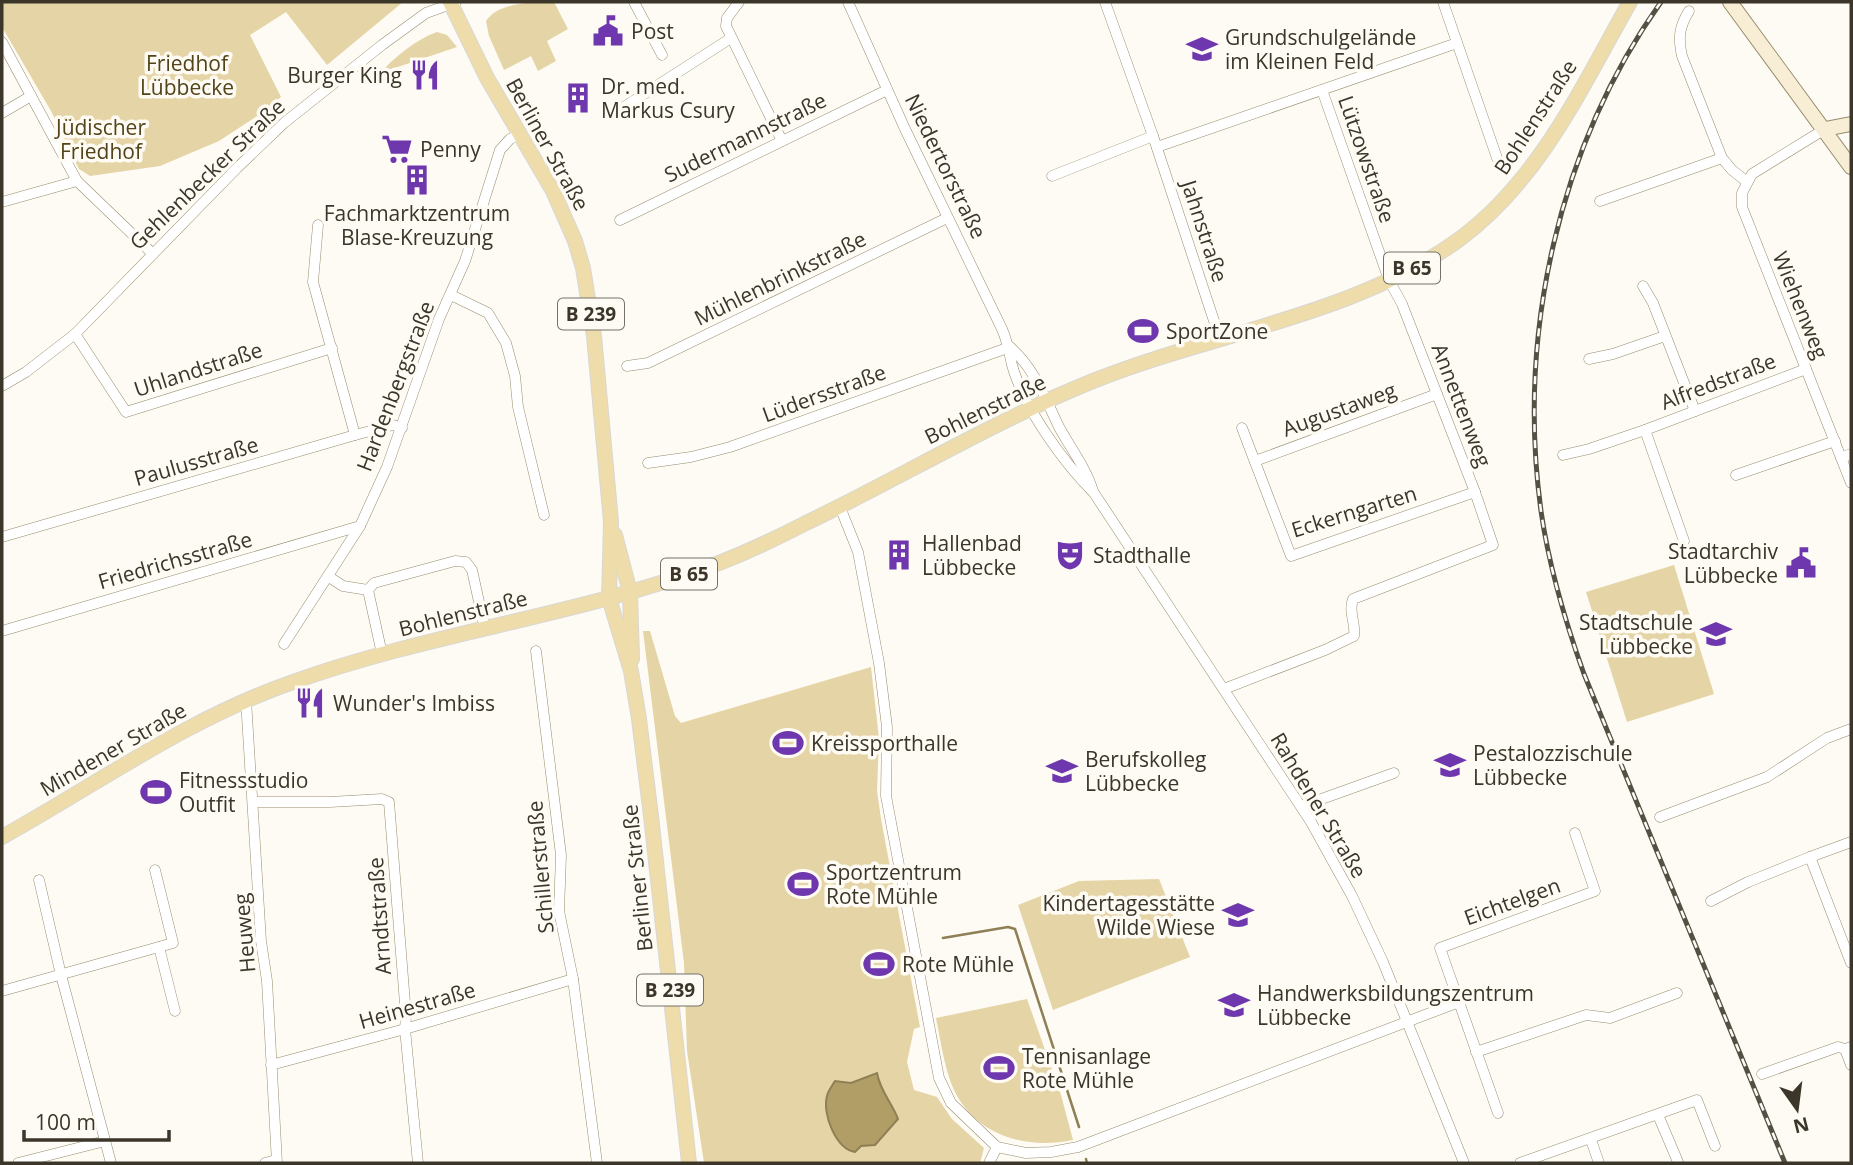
<svg xmlns="http://www.w3.org/2000/svg" width="1853" height="1165" viewBox="0 0 1853 1165" font-family="'Open Sans',sans-serif">
	<style>
		.green { fill: #e5d4a5 }
		.water { fill: #b19e67; stroke: #8e7f54; stroke-width: 2 }
		.lines { fill: none; stroke-linecap: round; stroke-linejoin: round }
		.stream { stroke: #8e7f54; stroke-width: 2.5 }
		.street-casing { stroke: #978c6d; stroke-width: 11 }
		.secondary-casing { stroke: #978c6d; stroke-width: 16 }
		.primary-casing { stroke: #d8d7d4; stroke-width: 16 }
		.street { stroke: #fff; stroke-width: 10 }
		.secondary { stroke: #f7eed5; stroke-width: 14 }
		.primary { stroke: #eda; stroke-width: 14 }
		.rail-casing { stroke: #555044; stroke-width: 5 }
		.rail { stroke: #fdfbf4; stroke-width: 2.5; stroke-dasharray: 8; stroke-linecap: butt }
		.labels { text-anchor: middle; dominant-baseline: central; stroke-width: 7; stroke-linejoin: round; paint-order: stroke }
		.shield { fill: #fdfbf4; stroke: #757166; stroke-width: 2 }
		.shield-label { font-size: 19px; font-weight: bold; fill: #3b3629 }
		.poi-label { font-size: 21px; fill: #3b3629; stroke: #fdfbf4; text-anchor: start }
		.park-label { font-size: 21px; fill: #524318; stroke: #fdfbf4 }
		.street-label { font-size: 21px; fill: #3b3629; stroke: #fdfbf4 }
	</style>
	<rect width="100%" height="100%" fill="#fdfbf4"/>
	<g class="green">
		<polygon points="2,2 403,2 327,65 286,12 250,35 281,97 260,114 219,141 160,166 90,176 79,169 51,111 2,27"/>
		<path d="M531,2h23l14,27 -21,12 9,20 -18,10 -7,-15 -27,14 -15,-34 -3,-15c10,-15 29,-16 45,-19z"/>
		<path d="M437,32l10,3 10,12 -77,26c16,-17 35,-33 57,-41z"/>
		<polygon points="1674,565 1714,694 1627,722 1586,592"/>
		<polygon points="643,631 650,631 675,716 681,723 871,667 879,739 877,791 881,819 920,1027 914,1029 907,1062 914,1090 937,1097 952,1119 984,1148 980,1163 704,1163 687,1051 684,963"/>
		<polygon points="1159,879 1190,957 1053,1010 1018,905 1079,881"/>
		<path d="M1027,999l34,96 12,45c-52,11 -107,-8 -124,-63 -6,-19 -9,-39 -13,-59z"/>
	</g>
	<path class="water" d="M877,1073c3,18 15,30 21,46l-23,26 -14,1 -6,6c-19,-3 -33,-38 -28,-56 1,-5 5,-10 8,-15l16,2z"/>
	<g class="lines">
		<g class="stream">
			<polyline points="943,938 1008,927 1015,929 1079,1127"/>
			<polyline points="1086,1159 1087,1163"/>
		</g>
		<g class="street-casing">
			<g id="street">
				<polyline points="634,2 662,55"/>
				<polyline points="739,2 727,18 726,26 782,141"/>
				<path d="M848,2l57,127 97,200c6,14 7,23 10,36 12,43 51,97 82,128l217,329 41,74 31,66 81,201"/>
				<polyline points="1105,2 1153,136 1220,339"/>
				<polyline points="1443,2 1497,158 1502,166"/>
				<path d="M1689,11c-10,16 -11,27 -7,45l40,102 10,12 14,11"/>
				<polyline points="2,42 77,181 153,254"/>
				<polyline points="2,113 31,96"/>
				<polyline points="613,114 731,38"/>
				<polyline points="1825,129 1752,174 1742,193 1742,207 1851,483"/>
				<polyline points="1157,147 1457,43"/>
				<polyline points="1052,176 1153,136"/>
				<polyline points="1600,201 1722,158"/>
				<polyline points="2,202 77,181"/>
				<polyline points="620,220 887,90"/>
				<polyline points="318,225 313,282 355,435"/>
				<polyline points="1643,286 1653,303 1695,411"/>
				<polyline points="451,295 488,313 506,343 515,376 518,407 544,515"/>
				<polyline points="75,334 126,412 332,348"/>
				<path d="M1010,347c25,22 35,51 49,80 12,22 27,41 34,64"/>
				<polyline points="1589,359 1613,354 1665,336"/>
				<polyline points="627,366 648,363 947,218"/>
				<polyline points="2,386 26,372 75,334 237,168 284,123 382,45 426,13 456,2"/>
				<polyline points="1242,428 1291,556 1475,492"/>
				<polyline points="1645,430 1684,541"/>
				<polyline points="1563,455 1589,449 1645,430 1806,369"/>
				<polyline points="1841,458 1851,454"/>
				<polyline points="1255,461 1437,394"/>
				<polyline points="648,463 691,457 730,447 1010,347"/>
				<polyline points="1736,475 1835,441"/>
				<polyline points="840,507 858,552 879,663 887,727 886,796 939,1078 951,1103 997,1147 1026,1153 1051,1152 1078,1147 1459,1002"/>
				<polyline points="2,537 355,435 393,425 402,428"/>
				<polyline points="329,577 343,586 368,590"/>
				<polyline points="2,631 360,526"/>
				<polyline points="284,644 360,526 387,467 439,319 465,261 500,150 510,139 521,133"/>
				<polyline points="536,651 561,855 559,911 573,979 597,1163"/>
				<polyline points="382,654 368,590 374,583 455,561 466,562 472,570 485,629"/>
				<path d="M1224,689l101,-39 29,-14c2,-13 -6,-24 -1,-37l140,-54 -18,-53 -73,-188 -13,-24 -67,-190"/>
				<polyline points="246,700 261,941 267,981 277,1163"/>
				<polyline points="254,802 330,802 382,799 389,802 406,1016 405,1029 418,1163"/>
				<polyline points="1302,806 1394,773"/>
				<polyline points="1660,817 1767,777 1827,738 1851,729"/>
				<polyline points="1851,842 1810,857 1851,963"/>
				<polyline points="39,880 61,975 111,1163"/>
				<polyline points="1711,901 1748,882 1810,857"/>
				<polyline points="159,947 175,1011"/>
				<polyline points="2,991 173,943 155,870"/>
				<polyline points="1845,1049 1851,1065"/>
				<polyline points="1476,1052 1586,1015 1610,1018 1677,993"/>
				<polyline points="271,1065 405,1029 573,979"/>
				<polyline points="1762,1074 1838,1047 1845,1049 1851,1047"/>
				<polyline points="1498,1113 1440,948 1595,891 1575,833"/>
				<polyline points="1658,1115 1678,1162"/>
				<polyline points="1591,1140 1599,1163"/>
				<polyline points="18,1163 105,1141"/>
				<polyline points="265,1163 276,1160"/>
				<polyline points="989,1163 997,1147"/>
				<polyline points="1520,1163 1697,1100 1715,1146"/>
			</g>
		</g>
		<g class="secondary-casing">
			<g id="secondary">
				<polyline points="1730,2 1851,167"/>
				<polyline points="1825,129 1851,124"/>
			</g>
		</g>
		<g class="primary-casing">
			<g id="primary">
				<polyline points="450,2 487,78 553,191 575,241 583,268 594,336 611,522 609,598 631,671 639,719 651,816 689,1163"/>
				<polyline points="615,535 630,592 632,659"/>
				<path d="M2,837c97,-54 185,-118 291,-155 136,-49 282,-66 418,-116 33,-12 64,-27 95,-43 96,-46 188,-102 287,-142 119,-48 264,-66 368,-143 80,-60 121,-152 169,-236"/>
			</g>
		</g>
		<use href="#street" class="street"/>
		<use href="#secondary" class="secondary"/>
		<use href="#primary" class="primary"/>
		<g class="rail-casing">
			<path id="rail" d="M1661,2c-103,145 -144,333 -120,509 8,56 24,110 43,163l201,489"/>
		</g>
		<use href="#rail" class="rail"/>
	</g>
	<defs>
		<g id="civic-bare" transform="scale(2.415)"><path d="M-.6-6.5H3V-4.5H.6V-3L4-1V1h2V6H-6V1h2V-1L-.6-3ZM-1.2 2.5V6h2.4V2.5Z" fill="#6e37ae" stroke="#fdfbf4" stroke-width="2.5" paint-order="stroke"/></g>
		<g id="school-bare" transform="scale(2.415)"><path d="M0-5L7-2L0 1L-7-2ZM-4 1L0 2.5L4 1V4Q0 6-4 4Z" fill="#6e37ae" stroke="#fdfbf4" stroke-width="2.5" paint-order="stroke"/></g>
		<g id="restaurant-bare" transform="scale(2.415)"><path d="M-5-6h1v4h1v-4h1v4h1v-4h1v5L-1.5 .5V6h-2V.5L-5-1ZM5-6V6H3V1.5H1.5Q1.5-4 5-6Z" fill="#6e37ae" stroke="#fdfbf4" stroke-width="2.5" paint-order="stroke"/></g>
		<g id="building-bare" transform="scale(2.415)"><path d="M-4-6H4V6H1V3H-1V6H-4ZM-2.5-4.3h1.7v1.8h-1.7ZM.8-4.3h1.7v1.8H.8ZM-2.5-1h1.7V.8h-1.7ZM.8-1h1.7V.8H.8Z" fill="#6e37ae" stroke="#fdfbf4" stroke-width="2.5" paint-order="stroke"/></g>
		<g id="supermarket-bare" transform="scale(2.415)"><path d="M-6-5.5h2.5l.6 2H6L4.5 2H-2.5L-4.4-4H-6ZM-1.5 3.2a1.3 1.3 0 1 0 .1 0ZM3 3.2a1.3 1.3 0 1 0 .1 0Z" fill="#6e37ae" stroke="#fdfbf4" stroke-width="2.5" paint-order="stroke"/></g>
		<g id="stadium-bare" transform="scale(2.415)"><path d="M0-5a6.5 5 0 1 0 0 10a6.5 5 0 1 0 0-10ZM-3.5-1.8h7v3.6h-7Z" fill="#6e37ae" stroke="#fdfbf4" stroke-width="2.5" paint-order="stroke"/></g>
		<g id="theatre-bare" transform="scale(2.415)"><path d="M-5-5.5Q0-4 5-5.5V0Q5 5 0 6Q-5 5-5 0ZM-3.3-2.5H-1v1.5H-3.3ZM1-2.5H3.3v1.5H1ZM-2.8 1Q0 5.5 2.8 1Z" fill="#6e37ae" stroke="#fdfbf4" stroke-width="2.5" paint-order="stroke"/></g>
	</defs>
	<g fill-rule="evenodd">
		<use href="#civic-bare" x="608" y="31"/>
		<use href="#school-bare" x="1202" y="49"/>
		<use href="#restaurant-bare" x="425" y="75"/>
		<use href="#building-bare" x="578" y="98"/>
		<use href="#supermarket-bare" x="397" y="149"/>
		<use href="#building-bare" x="417" y="180"/>
		<use href="#stadium-bare" x="1143" y="331"/>
		<use href="#building-bare" x="899" y="555"/>
		<use href="#theatre-bare" x="1070" y="555"/>
		<use href="#civic-bare" x="1801" y="563"/>
		<use href="#school-bare" x="1716" y="634"/>
		<use href="#restaurant-bare" x="310" y="703"/>
		<use href="#stadium-bare" x="788" y="743"/>
		<use href="#school-bare" x="1450" y="765"/>
		<use href="#school-bare" x="1062" y="771"/>
		<use href="#stadium-bare" x="156" y="792"/>
		<use href="#stadium-bare" x="803" y="884"/>
		<use href="#school-bare" x="1238" y="915"/>
		<use href="#stadium-bare" x="879" y="964"/>
		<use href="#school-bare" x="1234" y="1005"/>
		<use href="#stadium-bare" x="999" y="1068"/>
	</g>
	<g class="labels">
		<g class="shield">
			<rect x="1384" y="252.5" width="56" height="31" rx="5"/>
			<rect x="558" y="298.5" width="66" height="31" rx="5"/>
			<rect x="661" y="558.5" width="56" height="31" rx="5"/>
			<rect x="637" y="974.5" width="66" height="31" rx="5"/>
		</g>
		<g class="shield-label">
			<text x="1412" y="268">B 65</text>
			<text x="591" y="314">B 239</text>
			<text x="689" y="574">B 65</text>
			<text x="670" y="990">B 239</text>
		</g>
		<g class="poi-label">
			<text x="631" y="31">Post</text>
			<text x="1225" y="37">Grundschulgelände<tspan x="1225" dy="24">im Kleinen Feld</tspan></text>
			<text x="402" y="75" text-anchor="end">Burger King</text>
			<text x="601" y="86">Dr. med.<tspan x="601" dy="24">Markus Csury</tspan></text>
			<text x="420" y="149">Penny</text>
			<text x="417" y="213" text-anchor="middle">Fachmarktzentrum<tspan x="417" dy="24">Blase-Kreuzung</tspan></text>
			<text x="1166" y="331">SportZone</text>
			<text x="922" y="543">Hallenbad<tspan x="922" dy="24">Lübbecke</tspan></text>
			<text x="1778" y="551" text-anchor="end">Stadtarchiv<tspan x="1778" dy="24">Lübbecke</tspan></text>
			<text x="1093" y="555">Stadthalle</text>
			<text x="1693" y="622" text-anchor="end">Stadtschule<tspan x="1693" dy="24">Lübbecke</tspan></text>
			<text x="333" y="703">Wunder's Imbiss</text>
			<text x="811" y="743">Kreissporthalle</text>
			<text x="1473" y="753">Pestalozzischule<tspan x="1473" dy="24">Lübbecke</tspan></text>
			<text x="1085" y="759">Berufskolleg<tspan x="1085" dy="24">Lübbecke</tspan></text>
			<text x="179" y="780">Fitnessstudio<tspan x="179" dy="24">Outfit</tspan></text>
			<text x="826" y="872">Sportzentrum<tspan x="826" dy="24">Rote Mühle</tspan></text>
			<text x="1215" y="903" text-anchor="end">Kindertagesstätte<tspan x="1215" dy="24">Wilde Wiese</tspan></text>
			<text x="902" y="964">Rote Mühle</text>
			<text x="1257" y="993">Handwerksbildungszentrum<tspan x="1257" dy="24">Lübbecke</tspan></text>
			<text x="1022" y="1056">Tennisanlage<tspan x="1022" dy="24">Rote Mühle</tspan></text>
		</g>
		<g class="park-label">
			<text x="187" y="63">Friedhof<tspan x="187" dy="24">Lübbecke</tspan></text>
			<text x="101" y="127">Jüdischer<tspan x="101" dy="24">Friedhof</tspan></text>
		</g>
		<g class="street-label">
			<text transform="translate(1535 117) rotate(-57)">Bohlenstraße</text>
			<text transform="translate(745 137) rotate(-26)">Sudermannstraße</text>
			<text transform="translate(548 144) rotate(61)">Berliner Straße</text>
			<text transform="translate(1367 159) rotate(71)">Lützowstraße</text>
			<text transform="translate(946 166) rotate(64)">Niedertorstraße</text>
			<text transform="translate(207 174) rotate(-44)">Gehlenbecker Straße</text>
			<text transform="translate(1205 231) rotate(72)">Jahnstraße</text>
			<text transform="translate(780 278) rotate(-26)">Mühlenbrinkstraße</text>
			<text transform="translate(1801 305) rotate(68)">Wiehenweg</text>
			<text transform="translate(198 369) rotate(-18)">Uhlandstraße</text>
			<text transform="translate(1718 381) rotate(-21)">Alfredstraße</text>
			<text transform="translate(395 386) rotate(-69)">Hardenbergstraße</text>
			<text transform="translate(824 393) rotate(-20)">Lüdersstraße</text>
			<text transform="translate(1462 405) rotate(69)">Annettenweg</text>
			<text transform="translate(985 409) rotate(-26)">Bohlenstraße</text>
			<text transform="translate(1339 409) rotate(-20)">Augustaweg</text>
			<text transform="translate(196 461) rotate(-16)">Paulusstraße</text>
			<text transform="translate(1354 511) rotate(-17)">Eckerngarten</text>
			<text transform="translate(175 560) rotate(-16)">Friedrichsstraße</text>
			<text transform="translate(463 613) rotate(-14)">Bohlenstraße</text>
			<text transform="translate(113 749) rotate(-30)">Mindener Straße</text>
			<text transform="translate(1319 805) rotate(59)">Rahdener Straße</text>
			<text transform="translate(540 867) rotate(-95)">Schillerstraße</text>
			<text transform="translate(637 878) rotate(-96)">Berliner Straße</text>
			<text transform="translate(1512 901) rotate(-20)">Eichtelgen</text>
			<text transform="translate(379 916) rotate(-94)">Arndtstraße</text>
			<text transform="translate(244 933) rotate(-95)">Heuweg</text>
			<text transform="translate(417 1005) rotate(-16)">Heinestraße</text>
		</g>
	</g>
	<rect width="1853" height="1165" fill="none" stroke="#3b3629" stroke-width="7"/>
	<g transform="translate(1797 1109) rotate(166)" stroke="#fdfbf4" stroke-width="5" paint-order="stroke">
	<path d="M0-5L12 26L0 18L-12 26Z" fill="#3b3629"/>
	<text y="-10" font-size="19" font-weight="bold" text-anchor="middle" fill="#3b3629">N</text>
	</g>
	<path d="M24 1130v10h145v-10" fill="none" stroke="#3b3629" stroke-width="3.5"/>
	<text x="35" y="1130" font-size="21" fill="#3b3629" stroke="#fdfbf4" stroke-width="5" paint-order="stroke">100 m</text>
</svg>
